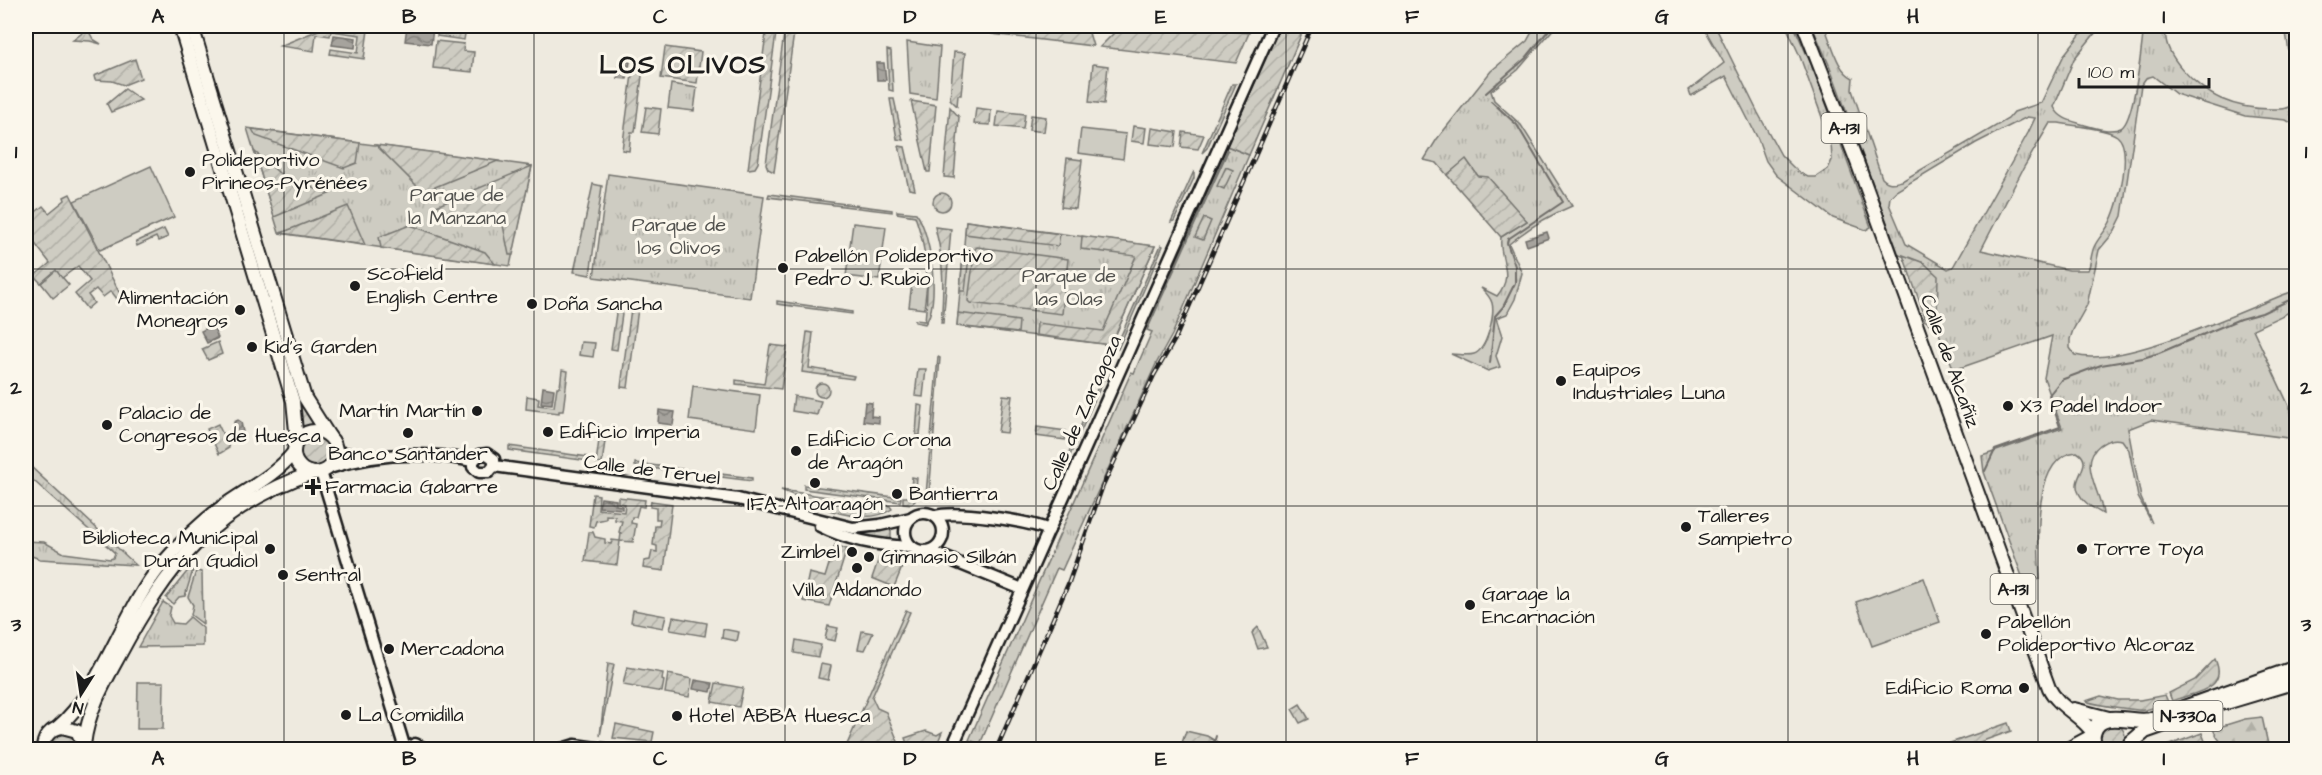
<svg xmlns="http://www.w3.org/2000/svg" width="2322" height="775" viewBox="0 0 2322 775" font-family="'Architects Daughter',sans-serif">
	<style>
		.grass { fill: url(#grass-tufts); stroke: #75746f; stroke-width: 1.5; fill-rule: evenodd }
		.forest { fill: url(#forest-firs); stroke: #75746f; stroke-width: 1.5 }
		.garden { fill: url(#garden-furrows); stroke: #75746f; stroke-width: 1.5 }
		.pitch { fill: #ceccc2; stroke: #75746f; stroke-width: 1.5 }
		.water { fill: url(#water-waves); stroke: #6f6d69; stroke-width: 1.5 }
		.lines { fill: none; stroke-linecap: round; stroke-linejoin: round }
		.stream { stroke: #6f6d69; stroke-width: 2 }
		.secondary-casing { stroke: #1c1c1c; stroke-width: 15 }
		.primary-casing { stroke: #1c1c1c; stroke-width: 16 }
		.highway-casing { stroke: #1c1c1c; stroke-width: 18 }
		.secondary { stroke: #fbf7ec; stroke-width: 10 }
		.primary { stroke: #fbf7ec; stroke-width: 12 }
		.highway { stroke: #fbf7ec; stroke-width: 14 }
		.rail-casing { stroke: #1c1c1c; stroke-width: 4.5 }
		.rail { stroke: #fbf7ec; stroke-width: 2; stroke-dasharray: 7; stroke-linecap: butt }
		.grid { fill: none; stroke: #1c1c1c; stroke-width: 1.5; stroke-opacity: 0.55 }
		.poi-dot { fill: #1c1c1c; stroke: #fbf7ec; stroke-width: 2 }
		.labels { text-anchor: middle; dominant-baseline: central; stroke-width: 6; stroke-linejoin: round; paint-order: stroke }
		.shield { fill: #fbf7ec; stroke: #5f5e5a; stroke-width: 1.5 }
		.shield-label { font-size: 18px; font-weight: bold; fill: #1c1c1c }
		.poi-label { font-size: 20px; fill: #1c1c1c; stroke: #fbf7ec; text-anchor: start }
		.park-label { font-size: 20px; fill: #51514e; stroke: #fbf7ec }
		.street-label { font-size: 20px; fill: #1c1c1c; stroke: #fbf7ec }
		.district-label { font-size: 26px; font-weight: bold; letter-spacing: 1.5px; fill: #1c1c1c; stroke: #fbf7ec }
		.neatline { fill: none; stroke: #1c1c1c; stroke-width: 2 }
		.grid-label { font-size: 20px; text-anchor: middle; font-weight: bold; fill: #1c1c1c }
	</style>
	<defs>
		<pattern id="grass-tufts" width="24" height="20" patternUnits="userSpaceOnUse" patternTransform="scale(1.5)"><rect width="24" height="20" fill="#ceccc2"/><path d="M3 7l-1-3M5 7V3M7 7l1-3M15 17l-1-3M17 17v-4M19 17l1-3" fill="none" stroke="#b0afa6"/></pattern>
		<pattern id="forest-firs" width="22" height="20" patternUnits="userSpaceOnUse" patternTransform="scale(1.5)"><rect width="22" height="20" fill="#ceccc2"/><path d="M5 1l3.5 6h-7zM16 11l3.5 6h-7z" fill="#b0afa6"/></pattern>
		<pattern id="garden-furrows" width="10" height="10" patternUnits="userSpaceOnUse" patternTransform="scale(1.5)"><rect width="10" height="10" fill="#ceccc2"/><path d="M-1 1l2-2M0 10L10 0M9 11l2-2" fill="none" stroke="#b0afa6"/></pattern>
		<pattern id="water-waves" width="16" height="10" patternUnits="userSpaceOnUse" patternTransform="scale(1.5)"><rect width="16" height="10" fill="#a6a39d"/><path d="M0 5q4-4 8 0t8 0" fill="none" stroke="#86847f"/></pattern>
	</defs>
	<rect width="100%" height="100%" fill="#eeeadf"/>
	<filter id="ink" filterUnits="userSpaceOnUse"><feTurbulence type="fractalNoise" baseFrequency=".0167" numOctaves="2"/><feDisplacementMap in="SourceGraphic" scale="12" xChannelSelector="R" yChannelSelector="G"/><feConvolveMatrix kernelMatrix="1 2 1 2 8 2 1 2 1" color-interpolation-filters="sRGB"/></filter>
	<g filter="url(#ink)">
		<g class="grass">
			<path d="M1533,26h10l4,3 2,-3h7l-38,44 -27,21 3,9 27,25 51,81c-22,9 -44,22 -63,38l13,29 -7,26 -8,15 -11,4 6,18 -6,20 4,11 -12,4 -37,-17c7,0 17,2 23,0 13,-4 21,-40 18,-51 -2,-7 -7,-11 -11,-15l16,8c19,-23 1,-35 4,-59l26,-16 -49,-45 -12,-16 -19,15 -10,-12 -13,-3 13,-21 54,-68 36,-30 5,-9z"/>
			<polygon points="1703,26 1715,26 1758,113 1781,155 1798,172 1808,177 1816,177 1828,169 1832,160 1831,142 1799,54 1786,26 1794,26 1815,73 1871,227 1866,230 1833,218 1776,175 1766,161 1758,139 1726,76 1691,96 1689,90 1724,63"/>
			<path d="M1812,26h12c8,16 12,44 29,52l-1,12 30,88c7,7 11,5 20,3l106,-62 6,-7 27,-9 23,-48 23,-29h14l-27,33 -20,48c6,13 19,14 31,18 10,3 26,8 36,3 14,-7 21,-86 23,-102h23c-9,27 31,63 54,73 16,7 33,10 50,10 8,0 16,1 22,-5l2,-13 -10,-65h11v100l-10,-6 -41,-4 -69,-22 -23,-18 -7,2 -5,7 -19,131 -8,16 -15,18 -12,55 -14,25 -3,9v9l5,7c48,14 171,-47 221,-65v19l-43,20 43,92v18l-145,-19 -23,9 13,69 11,25 -14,-26 -9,-47 -7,-10c-9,-2 -14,0 -22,5 -23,17 1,47 3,69 -9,-5 -21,-12 -25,-23 -6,-15 17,-28 -1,-39 -46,3 -39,95 -37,127l-7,1 -6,10 -43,-118 -2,-16 80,-28 -18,-50 8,-42 -98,34 -16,-39 -16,-13 15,-3 -13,-52 -25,-8 -69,-188zM2027,117l8,1 -7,15 -75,134 -5,2 -42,-25 -17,-40 1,-7 6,-6 80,-48zM2050,123h9c14,3 47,5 58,13 16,12 2,68 -6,84 -4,10 -13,18 -17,27 -3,7 -3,16 -6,23h-19l-88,-20 43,-83z"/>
			<polygon points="907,42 940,47 936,98 910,94"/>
			<polygon points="671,84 697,88 694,111 668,108"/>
			<polygon points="247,128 532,166 510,266 279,233"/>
			<polygon points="1227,146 1249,155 1172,335 1156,364 1062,570 1057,568 980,744 969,740 1130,375 1131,372 1134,373 1151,334 1152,332 1147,330"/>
			<polygon points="608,174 764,196 750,298 594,277"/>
			<polygon points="966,221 1155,246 1111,345 957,326"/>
			<polygon points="164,229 168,237 158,241 156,237 137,246 136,242"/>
			<polygon points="56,270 69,285 53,298 41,283"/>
			<polygon points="581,342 595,343 593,357 579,355"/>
			<polygon points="562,370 568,371 563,411 559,411 559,413 526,409 527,396 539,398 538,405 554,407 557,387 560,387"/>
			<polygon points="794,396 821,401 817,415 792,411"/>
			<polygon points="26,465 31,467 136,565 40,559 26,554 26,541 44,542 64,553 110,559 113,558 115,553 26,474"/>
			<polygon points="190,568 193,570 185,596 179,597 173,604 166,598"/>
			<polygon points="196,571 202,572 203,624 191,615 193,605 188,597"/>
			<polygon points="163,602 171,607 169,616 173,623 183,624 190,617 203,628 203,646 138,647"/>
			<polygon points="796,640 821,645 818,657 794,653"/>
		</g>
		<path class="forest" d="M2262,717l7,32c-24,1 -45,8 -56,-20l32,-10z"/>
		<g class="garden">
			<polygon points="86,26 93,39 101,44 90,41 73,40 81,34"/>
			<polygon points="328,26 361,29 361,26 365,26 364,29 368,30 364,59 330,54 331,49 358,53 360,35 331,31 330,36 316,34 314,51 280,46"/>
			<polygon points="438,26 446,26 445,31 465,34 464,40 437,36"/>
			<polygon points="767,26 777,26 758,163 755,168 748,169"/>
			<polygon points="785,26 795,26 774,172 768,169 766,164"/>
			<polygon points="994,26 1087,26 1093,46 992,34"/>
			<polygon points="1121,26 1180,26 1249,33 1236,63 1100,47"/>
			<polygon points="1280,26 1305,26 1249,155 1227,146"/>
			<polygon points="436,41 464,44 463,51 474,52 472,72 433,68"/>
			<polygon points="665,47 701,52 697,83 661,78"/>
			<polygon points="887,50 891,51 893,91 889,90"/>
			<polygon points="954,52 965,53 961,95 958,95 957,106 950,99"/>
			<polygon points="135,59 141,78 124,85 112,81 95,80 94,76"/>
			<polygon points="1093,64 1108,66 1104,104 1089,102"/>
			<polygon points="633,67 643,68 635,132 631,132 629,151 622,150"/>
			<polygon points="1232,84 1236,84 1207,148 1202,153"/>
			<polygon points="125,89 141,100 111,112 107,104"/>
			<polygon points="890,99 894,99 903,140 897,139"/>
			<polygon points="911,101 936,105 930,172 927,172"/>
			<polygon points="646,107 661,109 658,134 642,132"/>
			<polygon points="950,107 959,117 954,178 944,177"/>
			<polygon points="976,108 991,110 990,125 974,124"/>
			<polygon points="998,111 1025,114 1023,129 996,126"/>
			<polygon points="1031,115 1046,117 1044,132 1029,130"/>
			<polygon points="1133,126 1146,128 1144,143 1131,141"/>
			<polygon points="1152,128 1177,132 1175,147 1150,144"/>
			<polygon points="252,129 360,143 357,163 344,168 256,136"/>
			<polygon points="1183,132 1204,135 1198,149 1181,147"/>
			<polygon points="376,145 498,161 423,192"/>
			<polygon points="899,146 905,147 915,190 909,189"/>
			<polygon points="1227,150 1228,151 1148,328"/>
			<polygon points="254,151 295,187 303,184 329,194 274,217"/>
			<polygon points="1067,158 1082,160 1076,209 1061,207"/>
			<polygon points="1466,159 1478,176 1488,177 1527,221 1501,237 1447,175"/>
			<polygon points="532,166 513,255 509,255 501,215 467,219 434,207"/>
			<polygon points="1226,167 1233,170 1224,189 1217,186"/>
			<polygon points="1194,171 1194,178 1174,221 1171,222"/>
			<circle cx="942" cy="202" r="9"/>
			<polygon points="70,194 122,298 118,300 111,291 103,297 96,289 88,295 94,303 87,309 75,294 90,281 78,266 62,278 56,270 41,283 34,276 50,263 26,232 26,220 43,206 49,213 65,200 64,197"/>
			<polygon points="769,194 892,210 892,212 768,197"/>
			<polygon points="348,206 365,245 281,233"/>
			<path d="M897,211l19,2c15,19 25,91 9,111l-10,-2v-2l10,1c4,-39 3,-68 -10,-105l-18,-3z"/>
			<polygon points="1204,218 1211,221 1203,240 1195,237"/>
			<polygon points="966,221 1060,234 1058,246 965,234"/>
			<polygon points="410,225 485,252 495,264 381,248 379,237"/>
			<path d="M935,227l16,2 -8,94h-2c3,-34 3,-63 -6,-96z"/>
			<polygon points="1082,236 1155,246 1111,345 1036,335 1037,323 1103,331 1136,256 1081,249"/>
			<polygon points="1161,245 1163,246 1118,349 1115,349"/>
			<polygon points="977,247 1068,259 1066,279 1062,286 1064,293 1062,314 970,303 968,301 975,249"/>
			<polygon points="963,255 969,256 965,291 960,291"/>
			<polygon points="1903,255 1924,263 1938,276 1937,315 1925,317"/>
			<polygon points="777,301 852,312 852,314 777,304"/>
			<polygon points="617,306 623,307 617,350 611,349"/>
			<polygon points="631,308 638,308 628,388 621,387"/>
			<polygon points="958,313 1019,321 1018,333 957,326"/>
			<path d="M807,332l6,1 -4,35c15,2 29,5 45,8l-1,3 -51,-7z"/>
			<polygon points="218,342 222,354 208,360 202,349"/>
			<polygon points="770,345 787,347 781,389 736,384 736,380 764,384"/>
			<polygon points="938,357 940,358 929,495 926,495"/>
			<polygon points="918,369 926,369 923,397 915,396"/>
			<polygon points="1105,371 1107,372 1061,476 1059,475"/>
			<circle cx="822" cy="390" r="7"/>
			<polygon points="1003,395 1012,396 1007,433 998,432"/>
			<polygon points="300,399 314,425 302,429 298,400"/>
			<polygon points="918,405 923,406 920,435 916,435"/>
			<polygon points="218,424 229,448 219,454 207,429"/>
			<polygon points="1037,427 1066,431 1065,440 1036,436"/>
			<circle cx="315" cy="452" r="15"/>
			<polygon points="599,440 605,441 602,464 596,463"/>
			<polygon points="509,446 588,457 588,461 509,450"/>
			<polygon points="635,463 752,478 752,481 635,466"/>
			<polygon points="912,477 917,478 915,501 911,504 903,503 903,497 910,497"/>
			<polygon points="804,485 901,498 900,502 804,489"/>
			<polygon points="781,490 828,497 825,508"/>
			<polygon points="593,494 599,495 598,509 624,512 625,504 618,503 618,497 645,500 644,507 639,506 636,517 632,517 631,523 636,524 633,542 620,541 617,565 585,561 589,532 593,532 595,537 605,539 605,543 611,544 612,540 620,541 621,533 619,532 622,521 615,520 615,516 606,515 606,519 596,521 594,527 589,526"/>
			<path d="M833,498l57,8 2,3c-17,12 -44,7 -63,1z"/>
			<polygon points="651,501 672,504 664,571 643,568 644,561 650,560 652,551 657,552 657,546 653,545 655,526 659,526 660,519 656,519 656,508 650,507"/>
			<polygon points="891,528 891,541 854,534"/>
			<polygon points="835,545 847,549 829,606 803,601 809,573 825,577"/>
			<polygon points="879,558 903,565 894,587 872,578"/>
			<polygon points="633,610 666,616 663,628 631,622"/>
			<polygon points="906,610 910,612 872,697 877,708 886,712 901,749 845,749"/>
			<polygon points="673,617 707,623 705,636 670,630"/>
			<polygon points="828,626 838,628 835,641 825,639"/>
			<polygon points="1258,627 1267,647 1258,649 1252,633"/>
			<polygon points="862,631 873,633 865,650 858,649"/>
			<path d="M2215,659c14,31 -20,33 -43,42l-3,-8 26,-13z"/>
			<polygon points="608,663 614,664 600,736"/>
			<polygon points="821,664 831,666 828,680 818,678"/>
			<polygon points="627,667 663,673 662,680 664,681 662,692 623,685"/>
			<polygon points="668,674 692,679 689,697 665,693"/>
			<polygon points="716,683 743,688 739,707 712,702"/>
			<path d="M2165,695l3,7c-8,3 -16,7 -24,8 -7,1 -53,-6 -58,-9l15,-5 17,4h22z"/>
			<polygon points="1300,704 1309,719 1300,723 1292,709"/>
			<polygon points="2008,723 2011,731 1960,749 1933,749"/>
			<circle cx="2112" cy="737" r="13"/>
			<polygon points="616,724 654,732 652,742 613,738"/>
			<polygon points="926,731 937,735 942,732 935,749 909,749 905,738"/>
			<polygon points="1186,731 1207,736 1226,747 1225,749 1180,749"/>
			<path d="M62,733c10,2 16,6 16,17h-29l4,-12z"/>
			<polygon points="2202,733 2208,749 2161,749 2161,748"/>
		</g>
		<g class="pitch">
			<polygon points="1081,129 1126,134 1123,159 1078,153"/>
			<polygon points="151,166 174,217 100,250 74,201"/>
			<polygon points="593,184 602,186 590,275 574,272"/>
			<polygon points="853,223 886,227 879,280 846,276"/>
			<polygon points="912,282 927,284 924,309 909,307"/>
			<polygon points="693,386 760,395 756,429 689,420"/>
			<polygon points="1924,578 1940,622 1872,646 1856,602"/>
			<polygon points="723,629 739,632 737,641 722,638"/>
			<polygon points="138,682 164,682 163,729 137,729"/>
		</g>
		<g class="water">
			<polygon points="407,26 433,29 431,44 405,41"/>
			<polygon points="334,35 356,38 355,48 332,45"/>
			<polygon points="620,60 630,62 627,79 617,78"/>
			<polygon points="876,63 884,63 886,80 877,80"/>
			<polygon points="1547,232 1549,238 1527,246 1525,239"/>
			<polygon points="213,325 218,338 207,343 201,331"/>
			<polygon points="543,387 554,389 552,404 541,403"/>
			<polygon points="865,402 872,403 871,416 879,417 879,423 863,421"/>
			<polygon points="659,410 675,412 673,425 658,423"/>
			<polygon points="238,420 241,422 243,432 233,438 230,432 234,429 234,422"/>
			<polygon points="601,498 616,500 616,505 622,506 622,509 599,507"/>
			<polygon points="695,680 713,683 711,692 693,689"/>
		</g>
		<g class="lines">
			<g class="stream">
				<polyline points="1486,93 1526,58 1552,26"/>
				<polyline points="1490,363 1495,316 1503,307 1515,283 1515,266 1507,243 1508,239 1563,202 1517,125 1491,101"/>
				<polyline points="1985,471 1995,450 2060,427 2049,395 2061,380 2101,365 2143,358 2159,353 2240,319 2262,313 2296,297"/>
				<polyline points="1212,750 1216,736"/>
			</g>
			<g class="secondary-casing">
				<g id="secondary">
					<polyline points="336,452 359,456"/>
					<polyline points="473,461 479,455 487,454 494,459 494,466"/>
					<polyline points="473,461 473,467 479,472 489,472 494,466"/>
					<polyline points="494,466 738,499 853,528 880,525 911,518"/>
					<path d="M329,468c47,-15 96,-17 144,-7"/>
					<polyline points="321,472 405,749"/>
					<circle cx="924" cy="532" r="19"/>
					<path d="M935,516c21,-6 94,5 114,14"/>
					<path d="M820,526c29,15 60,20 92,21"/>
					<polyline points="929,551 1022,589"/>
					<polyline points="404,750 415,744 427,750"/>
					<polyline points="559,750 575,745 610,750"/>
					<polyline points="951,750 1273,26"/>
				</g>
			</g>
			<g class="primary-casing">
				<g id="primary">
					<polyline points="180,26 293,401 297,441"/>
					<polyline points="192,26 305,398 329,436"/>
					<path d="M1804,26l53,136 192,526c9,19 32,27 44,45"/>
					<circle cx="315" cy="452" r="21"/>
					<polyline points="2074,709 2109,718"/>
					<path d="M57,728c47,-40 64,-115 105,-164 18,-21 38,-41 60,-57 25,-18 53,-31 72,-55"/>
					<path d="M84,745c4,-34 19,-60 35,-89 48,-90 93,-148 193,-183"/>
					<path d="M43,750c0,-13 7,-21 19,-23l15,4 7,14"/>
				</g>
			</g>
			<g class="highway-casing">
				<g id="highway">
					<polyline points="2226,702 2296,681"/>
					<polyline points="2131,743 2145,731 2162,725"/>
					<polyline points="2068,750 2092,737"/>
					<path d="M2097,750c-4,-6 -6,-12 -3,-19 7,-22 39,-7 56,-11l146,-52"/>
				</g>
			</g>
			<use href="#secondary" class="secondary"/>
			<use href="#primary" class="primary"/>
			<use href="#highway" class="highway"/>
			<g class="rail-casing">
				<polyline id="rail" points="996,750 1069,582 1102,488 1154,375 1175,339 1312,26"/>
			</g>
			<use href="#rail" class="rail"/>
		</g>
	</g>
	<path class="grid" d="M284,26v724M534,26v724M785,26v724M1036,26v724M1286,26v724M1537,26v724M1788,26v724M2038,26v724M26,269h2270M26,506h2270"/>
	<g class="poi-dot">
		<circle cx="190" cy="172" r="6"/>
		<circle cx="783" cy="268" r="6"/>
		<circle cx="355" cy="286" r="6"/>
		<circle cx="532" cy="304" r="6"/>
		<circle cx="240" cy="310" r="6"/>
		<circle cx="252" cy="347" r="6"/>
		<circle cx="1561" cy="381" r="6"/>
		<circle cx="2008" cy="406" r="6"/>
		<circle cx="477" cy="411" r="6"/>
		<circle cx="107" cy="425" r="6"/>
		<circle cx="548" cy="432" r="6"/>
		<circle cx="408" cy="433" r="6"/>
		<circle cx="796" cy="451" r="6"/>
		<circle cx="815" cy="483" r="6"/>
		<path d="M310 478h6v6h6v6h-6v6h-6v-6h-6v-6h6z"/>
		<circle cx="897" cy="494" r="6"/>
		<circle cx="1686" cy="527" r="6"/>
		<circle cx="270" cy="549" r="6"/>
		<circle cx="2082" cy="549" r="6"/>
		<circle cx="852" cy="552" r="6"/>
		<circle cx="869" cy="557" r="6"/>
		<circle cx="857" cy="568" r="6"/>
		<circle cx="283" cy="575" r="6"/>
		<circle cx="1470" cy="605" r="6"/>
		<circle cx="1986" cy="634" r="6"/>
		<circle cx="389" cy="649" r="6"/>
		<circle cx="2024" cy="688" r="6"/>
		<circle cx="346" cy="715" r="6"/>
		<circle cx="677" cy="716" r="6"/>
	</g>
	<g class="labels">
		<g class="shield">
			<rect x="1821.5" y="113" width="45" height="30" rx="4.5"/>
			<rect x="1990.5" y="574" width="45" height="30" rx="4.5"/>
			<rect x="2153.5" y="701" width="69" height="30" rx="4.5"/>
		</g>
		<g class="shield-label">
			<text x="1844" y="128">A-131</text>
			<text x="2013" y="589">A-131</text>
			<text x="2188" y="716">N-330a</text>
		</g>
		<g class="poi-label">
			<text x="202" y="160">Polideportivo<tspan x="202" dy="23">Pirineos-Pyrénées</tspan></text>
			<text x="795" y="256">Pabellón Polideportivo<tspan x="795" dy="23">Pedro J. Rubio</tspan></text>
			<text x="367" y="274">Scofield<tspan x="367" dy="23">English Centre</tspan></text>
			<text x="228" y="298" text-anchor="end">Alimentación<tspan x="228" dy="23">Monegros</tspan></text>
			<text x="544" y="304">Doña Sancha</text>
			<text x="264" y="347">Kid's Garden</text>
			<text x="1573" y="370">Equipos<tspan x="1573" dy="23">Industriales Luna</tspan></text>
			<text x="2020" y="406">X3 Padel Indoor</text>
			<text x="465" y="411" text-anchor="end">Martín Martín</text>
			<text x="119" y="413">Palacio de<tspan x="119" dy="23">Congresos de Huesca</tspan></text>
			<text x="560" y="432">Edificio Imperia</text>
			<text x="808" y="440">Edificio Corona<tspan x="808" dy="23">de Aragón</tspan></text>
			<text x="408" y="454" text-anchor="middle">Banco Santander</text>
			<text x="325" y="487">Farmacia Gabarre</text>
			<text x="909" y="494">Bantierra</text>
			<text x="815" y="504" text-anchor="middle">IFA Altoaragón</text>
			<text x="1698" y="516">Talleres<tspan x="1698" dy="23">Sampietro</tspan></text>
			<text x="258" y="538" text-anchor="end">Biblioteca Municipal<tspan x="258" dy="23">Durán Gudiol</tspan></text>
			<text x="2094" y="549">Torre Toya</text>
			<text x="840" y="552" text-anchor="end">Zimbel</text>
			<text x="881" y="557">Gimnasio Silbán</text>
			<text x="295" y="575">Sentral</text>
			<text x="857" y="590" text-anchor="middle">Villa Aldanondo</text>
			<text x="1482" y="594">Garage la<tspan x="1482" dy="23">Encarnación</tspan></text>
			<text x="1998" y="622">Pabellón<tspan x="1998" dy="23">Polideportivo Alcoraz</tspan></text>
			<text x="401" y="649">Mercadona</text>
			<text x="2012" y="688" text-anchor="end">Edificio Roma</text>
			<text x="358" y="715">La Comidilla</text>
			<text x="689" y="716">Hotel ABBA Huesca</text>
		</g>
		<g class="park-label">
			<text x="457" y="195">Parque de<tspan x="457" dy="23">la Manzana</tspan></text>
			<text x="679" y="225">Parque de<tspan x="679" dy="23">los Olivos</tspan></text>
			<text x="1069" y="276">Parque de<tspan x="1069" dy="23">las Olas</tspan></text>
		</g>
		<g class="street-label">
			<text transform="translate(1950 361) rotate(70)">Calle de Alcañiz</text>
			<text transform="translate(1082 413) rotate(-66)">Calle de Zaragoza</text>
			<text transform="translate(652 470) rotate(7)">Calle de Teruel</text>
		</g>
		<g class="district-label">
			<text x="683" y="65">LOS OLIVOS</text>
		</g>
	</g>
	<rect width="2322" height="775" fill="none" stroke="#fbf7ec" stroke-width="66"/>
	<g transform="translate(81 694) rotate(192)" stroke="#fbf7ec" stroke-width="4.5" paint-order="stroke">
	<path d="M0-4.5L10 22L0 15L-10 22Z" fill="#1c1c1c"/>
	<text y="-9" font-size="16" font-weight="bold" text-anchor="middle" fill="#1c1c1c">N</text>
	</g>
	<path d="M2079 78v9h130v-9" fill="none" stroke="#1c1c1c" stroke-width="3"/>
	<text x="2088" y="78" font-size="18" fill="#1c1c1c" stroke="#fbf7ec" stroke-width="4.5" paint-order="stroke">100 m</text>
	<rect x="33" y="33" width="2256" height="709" class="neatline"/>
	<g class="grid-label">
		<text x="158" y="23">A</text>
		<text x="409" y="23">B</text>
		<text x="660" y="23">C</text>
		<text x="910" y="23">D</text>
		<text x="1161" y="23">E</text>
		<text x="1412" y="23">F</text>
		<text x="1662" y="23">G</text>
		<text x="1913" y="23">H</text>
		<text x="2164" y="23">I</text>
		<text x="16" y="158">1</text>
		<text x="2306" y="158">1</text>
		<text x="16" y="394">2</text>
		<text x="2306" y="394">2</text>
		<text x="16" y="631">3</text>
		<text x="2306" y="631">3</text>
		<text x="158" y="765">A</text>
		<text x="409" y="765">B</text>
		<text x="660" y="765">C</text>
		<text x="910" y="765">D</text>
		<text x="1161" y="765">E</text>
		<text x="1412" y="765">F</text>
		<text x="1662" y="765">G</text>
		<text x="1913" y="765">H</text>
		<text x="2164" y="765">I</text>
	</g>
</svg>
